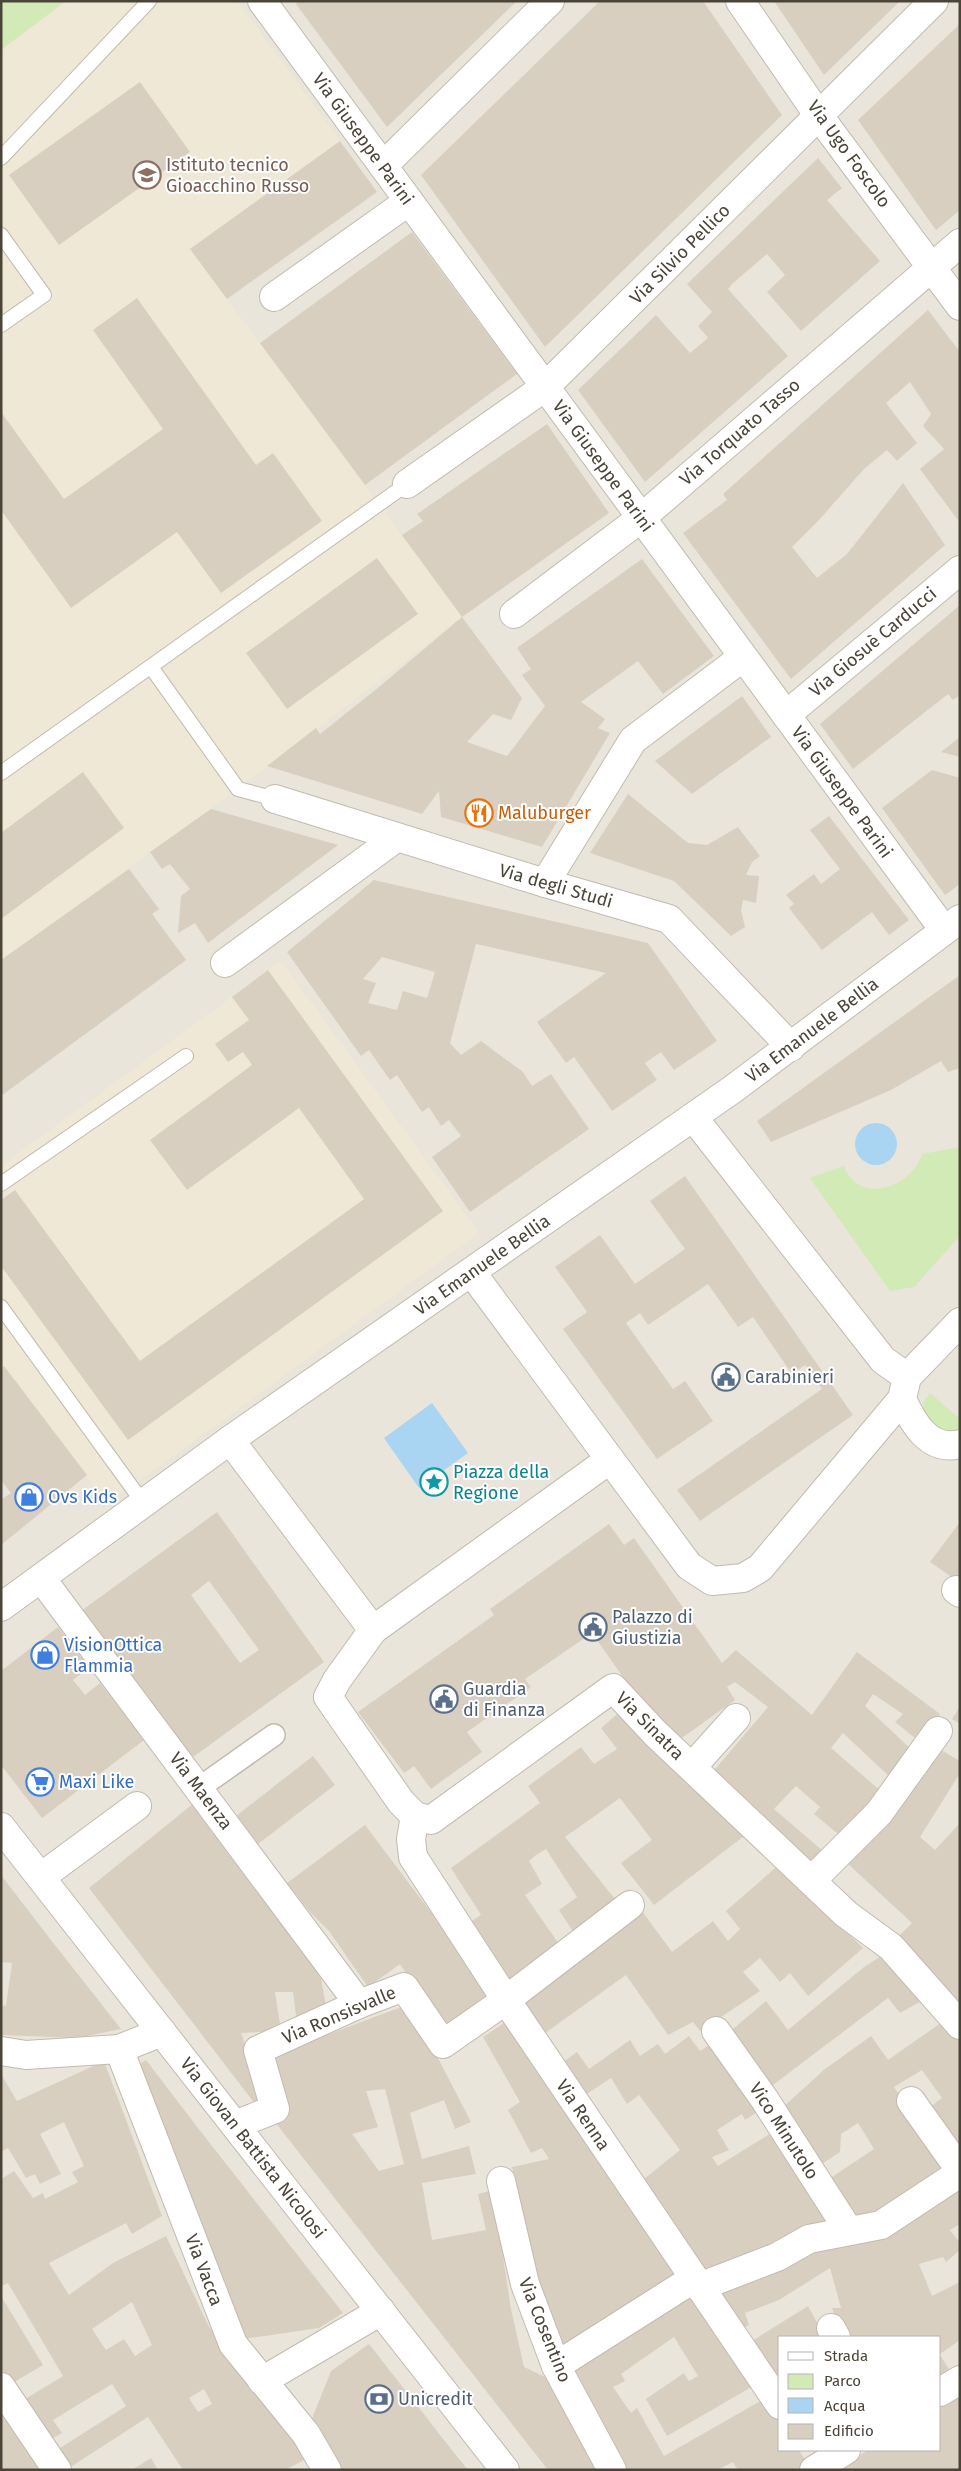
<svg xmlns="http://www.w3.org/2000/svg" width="961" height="2471" viewBox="0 0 961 2471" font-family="'Fira Sans',sans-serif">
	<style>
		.residential { fill: #eae5da; fill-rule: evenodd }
		.education { fill: #efe8d6 }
		.green { fill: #d2eab5 }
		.water { fill: #a9d4f2 }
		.building { fill: #d8cfc1; fill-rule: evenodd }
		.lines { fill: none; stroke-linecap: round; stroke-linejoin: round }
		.service-casing { stroke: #c2bbae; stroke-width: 16 }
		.pedestrian-casing { stroke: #c2bbae; stroke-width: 24 }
		.minor-casing { stroke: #c2bbae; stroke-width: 30 }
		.service { stroke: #fff; stroke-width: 14 }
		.pedestrian { stroke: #fff; stroke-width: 21 }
		.minor { stroke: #fff; stroke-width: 28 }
		.labels { text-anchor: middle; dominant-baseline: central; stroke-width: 4; stroke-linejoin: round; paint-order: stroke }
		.street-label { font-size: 18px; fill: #4b4439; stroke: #fff }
		.education-label { font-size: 18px; fill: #785e54; stroke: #fff; text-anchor: start }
		.food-label { font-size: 18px; fill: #c56008; stroke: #fff; text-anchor: start }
		.service-label { font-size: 18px; fill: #4e5e75; stroke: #fff; text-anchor: start }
		.culture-label { font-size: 18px; fill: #0d838f; stroke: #fff; text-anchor: start }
		.shop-label { font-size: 18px; fill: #366cbe; stroke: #fff; text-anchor: start }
	</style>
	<rect width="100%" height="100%" fill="#f6f3ec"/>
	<path class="residential" d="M1,1h959v2469h-959zM780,2337h160v113h-160z"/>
	<g class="education">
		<polygon points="1,1 237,1 340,141 190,249 462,617 238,789 1,960"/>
		<polygon points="281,961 479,1233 131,1487 105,1503 86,1475 1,1362 1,1166"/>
	</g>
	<g class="green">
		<polygon points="1,1 66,1 1,50"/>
		<path d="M960,1147v89l-46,51 -24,4 -80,-113 34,-12c14,39 67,23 78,-12z"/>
		<path d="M930,1393l30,26v11c-21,6 -24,0 -37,-15v-12z"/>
	</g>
	<g class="water">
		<circle cx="876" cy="1144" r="21"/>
		<polygon points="432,1403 468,1453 419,1488 384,1438"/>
	</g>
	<g class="building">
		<polygon points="298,1 517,1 387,127 296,4"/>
		<polygon points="600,1 703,1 782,115 545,347 421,175"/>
		<polygon points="774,1 900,1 824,75"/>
		<polygon points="960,24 960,210 936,230 858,120"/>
		<polygon points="140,82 190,152 59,245 9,175"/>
		<polygon points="340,141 377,192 227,299 190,249"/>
		<polygon points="818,158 842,188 827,200 880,261 801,331 767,292 785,275 767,254 733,283 728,289 788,356 645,482 578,390 656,315 690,353 708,338 698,326 712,312 687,284"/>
		<polygon points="412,232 517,374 365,485 260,343"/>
		<polygon points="137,298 256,465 273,453 322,521 221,593 177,532 71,608 1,510 1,412 64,499 163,429 93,330"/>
		<polygon points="928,310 960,352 960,523 920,469 944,449 923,426 931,414 910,382 886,403 917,443 897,461 887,450 864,469 818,521 792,547 817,578 847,554 903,483 945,545 791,679 683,533 727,500 723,494"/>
		<polygon points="547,424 609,513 462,617 402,535 423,521 417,514"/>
		<polygon points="377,558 418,614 287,709 246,653"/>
		<polygon points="642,559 714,656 663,694 638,661 581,702 605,719 598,728 610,733 542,847 441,817 439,791 422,814 267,766 316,728 320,734 379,687 462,617 522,698 511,720 493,714 467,742 507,756 545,706 522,675 531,669 517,648"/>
		<polygon points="960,605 960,695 953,700 948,694 853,769 820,724"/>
		<polygon points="742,696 771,737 692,794 655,761"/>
		<polygon points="960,737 960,757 941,752"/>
		<polygon points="932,770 960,778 960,884 945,895 882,808"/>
		<polygon points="83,772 124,828 1,919 1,833"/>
		<polygon points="628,794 688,843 707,845 738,827 760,856 752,862 746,875 759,876 756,903 743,900 741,910 745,927 731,936 674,881 590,853"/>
		<polygon points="211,809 338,845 208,943 195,923 178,933 181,896 190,889 170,864 162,869 150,852"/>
		<polygon points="829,816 909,920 889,935 872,912 822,950 789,908 794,904 786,895 814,874 821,884 840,869 810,830"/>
		<polygon points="129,869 159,909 152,914 186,960 1,1096 1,960"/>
		<path d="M374,880l274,63 69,98 -43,29 -13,-18 -16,11 12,17 -45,31 -38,-54 -8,6 -29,-41 69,-49 -130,-29 -26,99 11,12 20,-14 42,31 9,14 19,-12 38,55 -119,83 -38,-55 29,-21 -12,-16 -8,6 -12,-19 -7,5 -25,-37 -7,5 -21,-30 -8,6 -74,-104zM382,957l53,15 -8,26 -24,-7 -6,19 -29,-7 8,-20 -13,-4z"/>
		<polygon points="268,970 443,1211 128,1440 1,1266 1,1200 15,1190 140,1361 364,1199 299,1108 187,1190 150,1140 252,1065 243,1052 228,1062 215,1044 249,1020 232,997"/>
		<polygon points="960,975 960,1068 948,1072 941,1061 891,1090 771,1142 757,1121"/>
		<polygon points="685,1176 853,1415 700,1521 677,1490 822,1389 805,1365 792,1374 753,1317 738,1327 708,1284 648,1325 640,1313 626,1323 673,1389 685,1381 713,1421 657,1459 563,1329 587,1312 555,1267 600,1235 635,1284 685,1249 650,1201"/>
		<polygon points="4,1366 87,1475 1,1545 1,1500 11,1493 1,1480 1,1368"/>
		<path d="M217,1512l107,150 -135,98 -108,-149zM209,1581l50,69 -19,13 -49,-68z"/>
		<polygon points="960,1522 960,1583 930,1562"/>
		<polygon points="609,1524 624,1545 634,1538 722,1663 736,1650 812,1715 857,1652 940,1714 920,1742 895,1722 903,1714 873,1694 865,1706 914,1752 892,1779 843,1733 831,1748 882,1792 843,1838 814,1814 820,1807 796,1786 774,1809 823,1851 811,1864 710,1775 768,1707 735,1682 727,1687 735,1700 679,1740 669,1726 661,1731 592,1633 525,1679 531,1687 467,1732 482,1752 431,1789 414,1766 404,1773 358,1712 494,1615 490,1609"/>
		<polygon points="58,1627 89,1668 73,1680 85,1695 100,1683 144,1740 42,1818 1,1765 1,1671"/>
		<polygon points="960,1707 960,1724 952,1719"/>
		<polygon points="623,1709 748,1833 654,1905 621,1863 652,1840 620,1798 565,1837 619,1904 576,1936 559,1910 577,1897 546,1849 536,1855 529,1861 542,1884 525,1895 561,1947 508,1984 470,1922 481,1915 451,1868 540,1803 528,1786 581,1747 594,1764 617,1749 601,1728"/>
		<polygon points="936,1747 960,1761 960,1773 920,1837 935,1850 960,1823 960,2014 895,1940 912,1923 846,1862"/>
		<polygon points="313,1756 335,1785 258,1844 236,1816"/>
		<polygon points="194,1803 318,1962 326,2006 297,2023 293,1992 275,1992 281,2031 241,2033 264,2100 256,2105 89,1888"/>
		<polygon points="365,1825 494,1996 444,2031 400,1964 368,1987 329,1931 310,1912 287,1883"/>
		<polygon points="782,1862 835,1921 863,1948 808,1996 790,1973 780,1982 760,1958 743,1972 760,1991 700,2031 693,2022 668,2035 626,1975 541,2036 518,2000 639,1907 672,1952 713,1921 728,1941 740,1929 726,1911"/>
		<polygon points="1,1875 47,1935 121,2029 78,2038 1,2035 1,2005 6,2006 12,1963 1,1962"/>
		<polygon points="886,1953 925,1999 900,2013 888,1998 769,2088 728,2033 766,2001 788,2030 864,1967"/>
		<path d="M404,2006l35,54 32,62 -16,7 -11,-29 -34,13 12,46 47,-13 7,28 -54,9 10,57 54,-10 -8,-36 15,-4 18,119 13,58 32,15 46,88h-54l-277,-353 -3,-60zM385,2089l19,75 -25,7 -27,-37 26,-7 -12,-36z"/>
		<polygon points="510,2019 680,2276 562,2353 529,2251 512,2167 549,2159 542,2148 531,2153 508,2110 520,2102 483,2037"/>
		<polygon points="945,2020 960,2037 960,2158 926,2110 942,2098 922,2070 894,2087 949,2170 876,2212 847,2217 826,2181 874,2149 858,2123 841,2134 840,2152 817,2167 781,2109 825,2069 871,2036 888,2060"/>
		<polygon points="689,2036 700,2051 712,2043 760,2110 745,2120 742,2114 717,2130 729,2150 712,2157 718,2166 776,2130 832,2221 715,2273 696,2267 639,2183 680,2150 639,2095 627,2104 611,2078 582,2097 560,2064 577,2052 589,2069 630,2040 640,2056 658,2044 665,2054"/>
		<polygon points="146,2060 198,2128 343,2313 319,2328 243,2339 140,2064"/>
		<path d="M104,2061l58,155 -30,18 -6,-11 -77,40 20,32 44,-32 53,-27 42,89 33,52 71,79 -27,14h-102l-35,-53 -79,51 -12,-18 69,-44 -14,-22 -59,36 9,13 -14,8 -26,-40 41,-25 -55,-93 -7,3v-107l13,-8 19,27 10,-5 2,6 33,-17 -6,-10 12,-6 -20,-44 -24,12 21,40 -21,10 -5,-10 -9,4 -18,-30 -7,4v-78l16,27zM132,2302l20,43 -17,11 -11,-17 -18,11 -14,-21zM204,2389l8,15 -14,8 -9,-14z"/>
		<polygon points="960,2183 960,2224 950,2230 960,2243 960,2250 946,2262 943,2257 919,2264 932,2296 960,2282 960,2340 940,2354 940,2337 843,2337 832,2308 841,2308 830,2268 779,2300 745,2313 749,2325 740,2330 711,2288"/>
		<polygon points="690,2290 755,2385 667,2436 646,2399 684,2373 689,2381 698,2376 674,2337 621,2374 625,2381 613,2387 631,2413 637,2408 664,2456 764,2399 780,2422 780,2450 799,2450 807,2463 796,2470 738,2470 733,2462 717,2470 621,2470 569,2370"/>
		<polygon points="1,2296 43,2365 11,2384 1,2368"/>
		<polygon points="808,2306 825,2337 780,2337 780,2374 768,2372 749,2343"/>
		<polygon points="369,2344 451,2449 468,2470 336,2470 309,2426 331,2371"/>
		<polygon points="940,2355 950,2371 940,2378"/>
		<polygon points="960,2389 960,2470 838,2470 868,2450 940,2450 940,2403"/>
		<polygon points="1,2405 46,2470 1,2470"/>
		<polygon points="151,2458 158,2470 132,2470"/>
	</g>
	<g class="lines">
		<g class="service-casing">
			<g id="service">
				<polyline points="1,158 149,1"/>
				<polyline points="1,235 44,295 1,325"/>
				<polyline points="151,667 238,789 275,799"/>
				<polyline points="1,773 407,484"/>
				<polyline points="1,1184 186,1056"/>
				<polyline points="1,1307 144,1504"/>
			</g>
		</g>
		<g class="pedestrian-casing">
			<polyline id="pedestrian" points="199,1788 274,1735"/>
		</g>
		<g class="minor-casing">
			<g id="minor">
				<polyline points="262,1 944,930"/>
				<polyline points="740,1 819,116 960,306"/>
				<polyline points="383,166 550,1"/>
				<polyline points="274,297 409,201"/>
				<polyline points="407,484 545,387 934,1"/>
				<polyline points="514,614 641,518 960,243"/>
				<polyline points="786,715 960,570"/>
				<polyline points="275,799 545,883 669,919 791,1047"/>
				<polyline points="545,883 633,740 743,657"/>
				<polyline points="225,963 396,838"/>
				<polyline points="693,1117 883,1360 907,1377"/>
				<polyline points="472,1273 689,1566 712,1581 743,1578 760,1568 902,1399 907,1377 960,1322"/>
				<path d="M902,1399c11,24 27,53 58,45"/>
				<polyline points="230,1440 373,1630 337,1680 328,1697 401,1802 415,1816 431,1820 613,1688 655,1733 846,1914 891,1947 960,2025"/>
				<polyline points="41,1578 359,2004"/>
				<polyline points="956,1590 960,1593"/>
				<polyline points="1,1607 230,1440 733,1089 960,919"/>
				<polyline points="373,1630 609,1460"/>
				<polyline points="692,1767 736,1718"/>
				<polyline points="415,1816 411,1839 413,1857 506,2000 780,2405"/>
				<polyline points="1,1827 505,2470"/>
				<polyline points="41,1877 137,1806"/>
				<polyline points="812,1880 879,1813 938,1731"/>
				<polyline points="716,2031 765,2100 849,2231"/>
				<polyline points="119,2049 233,2344 306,2434 327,2470"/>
				<polyline points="1,2051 26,2055 119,2049 162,2032"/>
				<polyline points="911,2101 960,2170"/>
				<polyline points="235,2125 275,2109 258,2050 359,2004 404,1987 443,2044 506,2000 630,1905"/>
				<polyline points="501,2181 525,2284 556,2366 612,2470"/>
				<polyline points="699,2287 777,2257 809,2239 881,2225 960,2173"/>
				<polyline points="831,2328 836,2337"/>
				<polyline points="556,2366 693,2279"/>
				<polyline points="262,2381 381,2311"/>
				<polyline points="1,2387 57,2470"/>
				<polyline points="940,2392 960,2380"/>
				<polyline points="814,2470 846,2450"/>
			</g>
		</g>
		<use href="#service" class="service"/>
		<use href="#pedestrian" class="pedestrian"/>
		<use href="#minor" class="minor"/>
	</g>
	<defs>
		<g id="school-ring" transform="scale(1.4375)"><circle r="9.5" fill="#fff" stroke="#8d6e63" stroke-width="1.5"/><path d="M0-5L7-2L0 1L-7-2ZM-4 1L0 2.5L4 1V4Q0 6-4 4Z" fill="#8d6e63"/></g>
		<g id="restaurant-ring" transform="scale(1.4375)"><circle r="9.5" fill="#fff" stroke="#e8710a" stroke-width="1.5"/><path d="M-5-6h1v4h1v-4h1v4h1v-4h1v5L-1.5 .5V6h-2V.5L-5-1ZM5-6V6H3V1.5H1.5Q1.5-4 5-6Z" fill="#e8710a"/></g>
		<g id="civic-ring" transform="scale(1.4375)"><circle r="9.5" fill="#fff" stroke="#5c6f8a" stroke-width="1.5"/><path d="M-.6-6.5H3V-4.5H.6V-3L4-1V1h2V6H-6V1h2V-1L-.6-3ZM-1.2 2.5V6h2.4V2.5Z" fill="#5c6f8a"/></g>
		<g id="sight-ring" transform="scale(1.4375)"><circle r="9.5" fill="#fff" stroke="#0f9aa8" stroke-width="1.5"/><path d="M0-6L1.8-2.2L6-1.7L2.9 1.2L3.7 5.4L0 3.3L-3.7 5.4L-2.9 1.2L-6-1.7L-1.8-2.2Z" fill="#0f9aa8"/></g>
		<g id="shop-ring" transform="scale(1.4375)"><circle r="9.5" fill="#fff" stroke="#3f7fe0" stroke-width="1.5"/><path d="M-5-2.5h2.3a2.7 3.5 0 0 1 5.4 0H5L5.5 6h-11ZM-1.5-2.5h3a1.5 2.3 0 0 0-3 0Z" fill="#3f7fe0"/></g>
		<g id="supermarket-ring" transform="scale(1.4375)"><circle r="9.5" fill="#fff" stroke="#3f7fe0" stroke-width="1.5"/><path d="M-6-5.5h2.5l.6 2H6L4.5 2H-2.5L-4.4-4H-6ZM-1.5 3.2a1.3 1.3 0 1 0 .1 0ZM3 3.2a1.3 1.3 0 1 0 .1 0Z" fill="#3f7fe0"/></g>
		<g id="bank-ring" transform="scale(1.4375)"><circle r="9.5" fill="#fff" stroke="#5c6f8a" stroke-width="1.5"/><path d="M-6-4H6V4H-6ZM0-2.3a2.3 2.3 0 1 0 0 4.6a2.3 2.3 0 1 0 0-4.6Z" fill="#5c6f8a"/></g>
	</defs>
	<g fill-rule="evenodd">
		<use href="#school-ring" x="147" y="175"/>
		<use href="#restaurant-ring" x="479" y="813"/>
		<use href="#civic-ring" x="726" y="1377"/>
		<use href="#sight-ring" x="434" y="1482"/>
		<use href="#shop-ring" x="29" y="1497"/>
		<use href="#civic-ring" x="593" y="1627"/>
		<use href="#shop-ring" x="45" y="1655"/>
		<use href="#civic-ring" x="444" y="1699"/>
		<use href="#supermarket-ring" x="40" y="1782"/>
		<use href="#bank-ring" x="379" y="2399"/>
	</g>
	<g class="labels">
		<g class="street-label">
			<text transform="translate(363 139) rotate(54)">Via Giuseppe Parini</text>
			<text transform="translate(849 154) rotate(54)">Via Ugo Foscolo</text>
			<text transform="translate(680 254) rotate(-45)">Via Silvio Pellico</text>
			<text transform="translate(740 432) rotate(-41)">Via Torquato Tasso</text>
			<text transform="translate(603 466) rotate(54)">Via Giuseppe Parini</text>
			<text transform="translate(873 642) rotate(-40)">Via Giosuè Carducci</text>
			<text transform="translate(842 792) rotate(54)">Via Giuseppe Parini</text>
			<text transform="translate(556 886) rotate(16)">Via degli Studi</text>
			<text transform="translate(812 1030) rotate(-37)">Via Emanuele Bellia</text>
			<text transform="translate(482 1265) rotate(-35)">Via Emanuele Bellia</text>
			<text transform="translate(650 1726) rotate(45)">Via Sinatra</text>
			<text transform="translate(201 1791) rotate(53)">Via Maenza</text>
			<text transform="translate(339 2015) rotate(-23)">Via Ronsisvalle</text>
			<text transform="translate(583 2115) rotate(56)">Via Renna</text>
			<text transform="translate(784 2131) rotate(57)">Vico Minutolo</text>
			<text transform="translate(253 2148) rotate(52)">Via Giovan Battista Nicolosi</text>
			<text transform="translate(204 2270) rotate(69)">Via Vacca</text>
			<text transform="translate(545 2330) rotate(68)">Via Cosentino</text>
		</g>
		<g class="education-label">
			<text x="166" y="165">Istituto tecnico<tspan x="166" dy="21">Gioacchino Russo</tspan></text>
		</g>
		<g class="food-label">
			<text x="498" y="813">Maluburger</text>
		</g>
		<g class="service-label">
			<text x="745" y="1377">Carabinieri</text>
			<text x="612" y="1617">Palazzo di<tspan x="612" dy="21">Giustizia</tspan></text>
			<text x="463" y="1689">Guardia<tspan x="463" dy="21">di Finanza</tspan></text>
			<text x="398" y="2399">Unicredit</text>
		</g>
		<g class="culture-label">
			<text x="453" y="1472">Piazza della<tspan x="453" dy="21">Regione</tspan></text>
		</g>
		<g class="shop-label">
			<text x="48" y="1497">Ovs Kids</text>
			<text x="64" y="1645">VisionOttica<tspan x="64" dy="21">Flammia</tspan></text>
			<text x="59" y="1782">Maxi Like</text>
		</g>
	</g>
	<rect width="961" height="2471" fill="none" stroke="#4b4439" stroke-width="5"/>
	<rect x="778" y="2336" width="162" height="115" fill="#ffffff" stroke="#b7b4b0"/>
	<rect x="788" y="2352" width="25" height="8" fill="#ffffff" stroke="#b7b4b0"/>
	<text x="824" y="2361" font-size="15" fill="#4b4439">Strada</text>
	<rect x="788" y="2374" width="25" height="15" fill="#d2eab5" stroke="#b7b4b0"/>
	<text x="824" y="2386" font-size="15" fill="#4b4439">Parco</text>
	<rect x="788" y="2398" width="25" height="15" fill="#a9d4f2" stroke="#b7b4b0"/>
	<text x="824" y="2411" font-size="15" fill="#4b4439">Acqua</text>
	<rect x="788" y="2424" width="25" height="15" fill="#d8cfc1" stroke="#b7b4b0"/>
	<text x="824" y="2436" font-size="15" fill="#4b4439">Edificio</text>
</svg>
